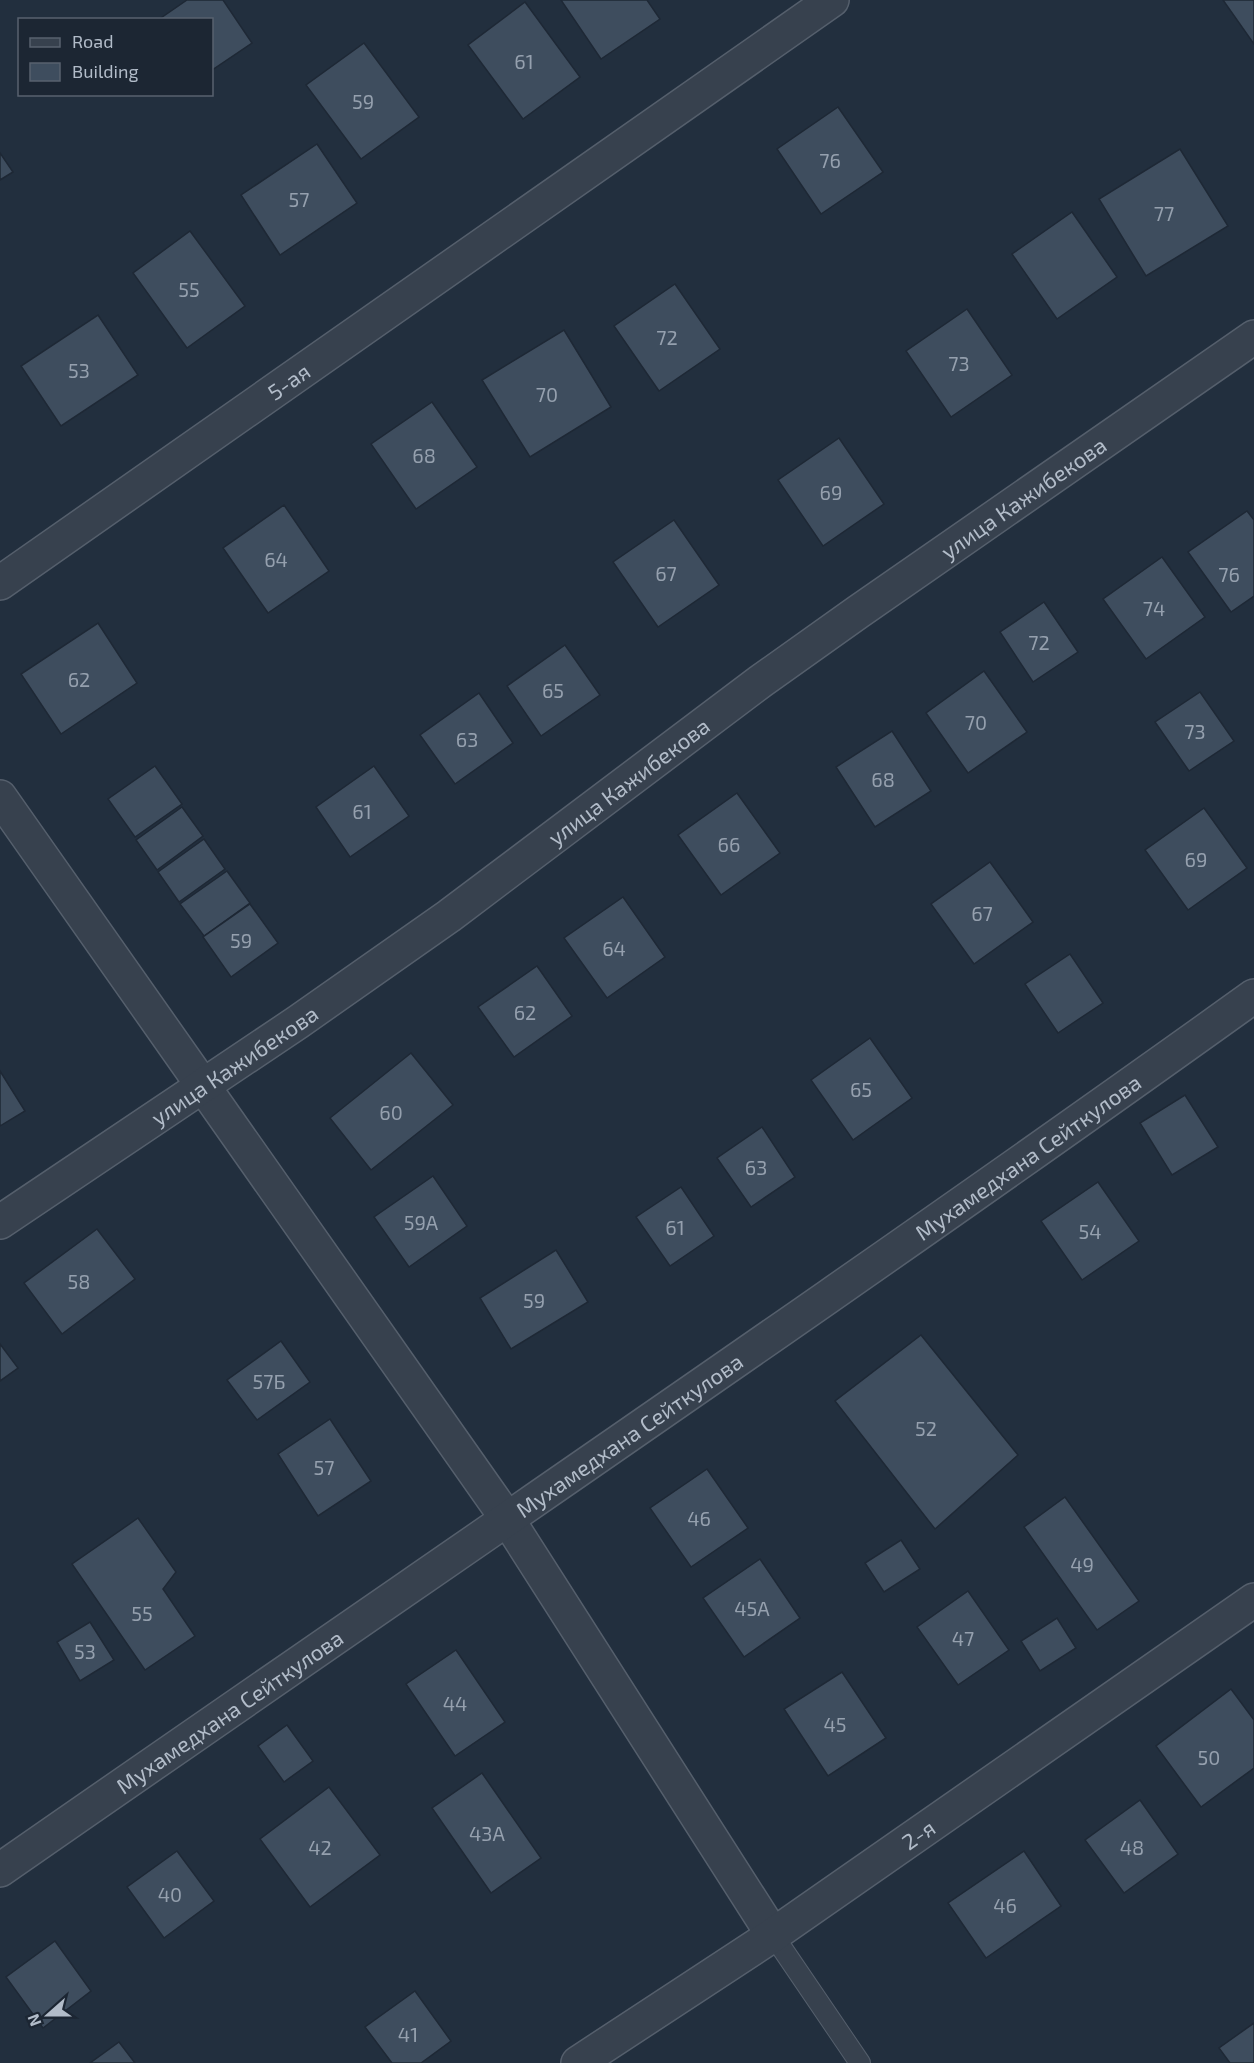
<svg xmlns="http://www.w3.org/2000/svg" width="1254" height="2063" viewBox="0 0 1254 2063" font-family="'Exo 2',sans-serif">
	<style>
		.building { fill: #3e4d5e; stroke: #1e2835; stroke-width: 1.5 }
		.lines { fill: none; stroke-linecap: round; stroke-linejoin: round }
		.lane-casing { stroke: #555f6c; stroke-width: 22 }
		.street-casing { stroke: #555f6c; stroke-width: 36 }
		.lane { stroke: #37414e; stroke-width: 20 }
		.street { stroke: #37414e; stroke-width: 33 }
		.labels { text-anchor: middle; dominant-baseline: central; stroke-width: 4.5; stroke-linejoin: round; paint-order: stroke }
		.number-label { font-size: 20px; fill: #95a0ae }
		.street-label { font-size: 22px; fill: #b2bcc9; stroke: #1c2633 }
	</style>
	<rect width="100%" height="100%" fill="#222f3e"/>
	<g class="building">
		<polygon points="187,0 223,0 252,43 212,70 212,20 158,20"/>
		<polygon points="561,0 647,0 660,19 601,59"/>
		<polygon points="1223,0 1254,0 1254,44"/>
		<polygon points="525,2 580,77 523,119 468,45"/>
		<polygon points="364,43 419,117 361,159 306,85"/>
		<polygon points="838,107 883,172 821,214 777,149"/>
		<polygon points="317,144 357,203 280,255 241,195"/>
		<polygon points="1180,149 1228,226 1146,276 1099,199"/>
		<polygon points="0,153 13,172 0,180"/>
		<polygon points="1072,212 1117,277 1057,319 1012,254"/>
		<polygon points="190,231 245,306 187,348 133,273"/>
		<polygon points="675,284 720,349 659,391 614,326"/>
		<polygon points="967,309 1012,375 951,417 906,351"/>
		<polygon points="98,315 138,375 61,426 21,366"/>
		<polygon points="564,330 611,407 530,457 482,380"/>
		<polygon points="432,402 477,467 416,509 371,444"/>
		<polygon points="839,438 884,504 823,546 778,480"/>
		<polygon points="284,505 329,571 268,613 223,548"/>
		<polygon points="1247,511 1254,520 1254,596 1231,612 1188,552"/>
		<polygon points="674,520 719,585 658,627 613,562"/>
		<polygon points="1162,557 1205,617 1146,659 1103,599"/>
		<polygon points="1044,602 1078,652 1033,682 1000,632"/>
		<polygon points="98,623 137,683 61,734 21,674"/>
		<polygon points="565,645 600,695 541,736 507,686"/>
		<polygon points="984,671 1027,732 968,773 926,713"/>
		<polygon points="1200,692 1234,741 1189,771 1155,722"/>
		<polygon points="479,693 513,743 455,784 420,735"/>
		<polygon points="892,731 931,791 875,827 836,767"/>
		<polygon points="155,766 182,804 135,837 108,799"/>
		<polygon points="374,766 409,816 350,857 316,807"/>
		<polygon points="737,793 780,853 721,895 678,835"/>
		<polygon points="182,807 203,836 157,870 136,840"/>
		<polygon points="1204,808 1247,868 1188,910 1145,850"/>
		<polygon points="204,839 225,869 179,902 158,872"/>
		<polygon points="990,862 1033,922 974,964 931,904"/>
		<polygon points="227,871 250,903 204,936 180,904"/>
		<polygon points="623,897 665,957 607,998 564,938"/>
		<polygon points="250,904 278,943 231,977 203,937"/>
		<polygon points="1070,954 1103,1003 1058,1033 1025,984"/>
		<polygon points="537,966 572,1016 514,1057 478,1007"/>
		<polygon points="870,1038 912,1098 853,1140 811,1080"/>
		<polygon points="411,1053 453,1105 371,1170 330,1118"/>
		<polygon points="0,1071 25,1111 0,1126"/>
		<polygon points="1185,1095 1218,1147 1172,1175 1140,1123"/>
		<polygon points="762,1127 795,1177 751,1207 717,1158"/>
		<polygon points="433,1176 467,1226 409,1267 374,1217"/>
		<polygon points="1098,1182 1139,1241 1082,1280 1041,1221"/>
		<polygon points="681,1187 714,1236 670,1266 636,1217"/>
		<polygon points="97,1229 135,1279 62,1334 24,1283"/>
		<polygon points="556,1250 588,1302 511,1349 480,1298"/>
		<polygon points="921,1335 1018,1455 935,1529 835,1401"/>
		<polygon points="281,1341 310,1382 257,1420 227,1380"/>
		<polygon points="0,1344 18,1368 0,1381"/>
		<polygon points="330,1419 371,1481 318,1516 278,1454"/>
		<polygon points="707,1469 748,1528 691,1567 650,1508"/>
		<polygon points="1065,1497 1139,1601 1097,1630 1024,1527"/>
		<polygon points="138,1518 176,1572 163,1589 195,1636 145,1670 72,1564"/>
		<polygon points="901,1540 920,1569 884,1592 865,1563"/>
		<polygon points="760,1559 800,1618 744,1657 703,1598"/>
		<polygon points="968,1591 1009,1650 958,1685 917,1627"/>
		<polygon points="1057,1618 1076,1648 1040,1671 1021,1641"/>
		<polygon points="90,1622 114,1660 80,1681 57,1642"/>
		<polygon points="456,1650 505,1722 455,1756 406,1684"/>
		<polygon points="842,1672 886,1738 828,1776 784,1709"/>
		<polygon points="1231,1689 1254,1720 1254,1768 1201,1807 1156,1746"/>
		<polygon points="287,1725 313,1761 284,1782 258,1746"/>
		<polygon points="482,1773 541,1858 491,1893 432,1808"/>
		<polygon points="329,1787 380,1855 310,1907 260,1839"/>
		<polygon points="1140,1800 1178,1854 1124,1893 1085,1840"/>
		<polygon points="177,1851 214,1901 164,1938 127,1887"/>
		<polygon points="1024,1851 1061,1906 986,1958 948,1903"/>
		<polygon points="55,1941 91,1991 43,2028 6,1977"/>
		<polygon points="415,1991 451,2041 421,2063 392,2063 365,2027"/>
		<polygon points="1254,2023 1254,2063 1230,2063 1219,2048"/>
		<polygon points="119,2042 135,2063 90,2063"/>
	</g>
	<g class="lines">
		<g class="lane-casing">
			<polyline id="lane" points="773,1935 860,2063"/>
		</g>
		<g class="street-casing">
			<g id="street">
				<path id="s1" d="M0,583l832,-583"/>
				<polyline points="0,797 508,1520 773,1935"/>
				<path id="s2" d="M0,1222l298,-200 151,-106 312,-235 97,-69 396,-275"/>
				<path id="s3" d="M0,1870c418,-291 840,-577 1254,-874"/>
				<path id="s4" d="M578,2063l195,-128 481,-335"/>
			</g>
		</g>
		<use href="#lane" class="lane"/>
		<use href="#street" class="street"/>
	</g>
	<g class="labels">
		<g class="number-label">
			<text x="524" y="61">61</text>
			<text x="363" y="101">59</text>
			<text x="830" y="160">76</text>
			<text x="299" y="199">57</text>
			<text x="1164" y="213">77</text>
			<text x="189" y="289">55</text>
			<text x="667" y="337">72</text>
			<text x="959" y="363">73</text>
			<text x="79" y="370">53</text>
			<text x="547" y="394">70</text>
			<text x="424" y="455">68</text>
			<text x="831" y="492">69</text>
			<text x="276" y="559">64</text>
			<text x="666" y="573">67</text>
			<text x="1229" y="574">76</text>
			<text x="1154" y="608">74</text>
			<text x="1039" y="642">72</text>
			<text x="79" y="679">62</text>
			<text x="553" y="690">65</text>
			<text x="976" y="722">70</text>
			<text x="1195" y="731">73</text>
			<text x="467" y="739">63</text>
			<text x="883" y="779">68</text>
			<text x="362" y="811">61</text>
			<text x="729" y="844">66</text>
			<text x="1196" y="859">69</text>
			<text x="982" y="913">67</text>
			<text x="241" y="940">59</text>
			<text x="614" y="948">64</text>
			<text x="525" y="1012">62</text>
			<text x="861" y="1089">65</text>
			<text x="391" y="1112">60</text>
			<text x="756" y="1167">63</text>
			<text x="421" y="1222">59А</text>
			<text x="675" y="1227">61</text>
			<text x="1090" y="1231">54</text>
			<text x="79" y="1281">58</text>
			<text x="534" y="1300">59</text>
			<text x="269" y="1381">57Б</text>
			<text x="926" y="1428">52</text>
			<text x="324" y="1467">57</text>
			<text x="699" y="1518">46</text>
			<text x="1082" y="1564">49</text>
			<text x="752" y="1608">45А</text>
			<text x="142" y="1613">55</text>
			<text x="963" y="1638">47</text>
			<text x="85" y="1651">53</text>
			<text x="455" y="1703">44</text>
			<text x="835" y="1724">45</text>
			<text x="1209" y="1757">50</text>
			<text x="487" y="1833">43А</text>
			<text x="320" y="1847">42</text>
			<text x="1132" y="1847">48</text>
			<text x="170" y="1894">40</text>
			<text x="1005" y="1905">46</text>
			<text x="408" y="2034">41</text>
		</g>
		<g class="street-label">
			<text stroke="none"><textPath href="#s1" startOffset="352">5-ая</textPath></text>
			<text stroke="none"><textPath href="#s2" startOffset="1254">улица Кажибекова</textPath></text>
			<text stroke="none"><textPath href="#s2" startOffset="768">улица Кажибекова</textPath></text>
			<text stroke="none"><textPath href="#s2" startOffset="282">улица Кажибекова</textPath></text>
			<text stroke="none"><textPath href="#s3" startOffset="1251">Мухамедхана Сейткулова</textPath></text>
			<text stroke="none"><textPath href="#s3" startOffset="765">Мухамедхана Сейткулова</textPath></text>
			<text stroke="none"><textPath href="#s3" startOffset="279">Мухамедхана Сейткулова</textPath></text>
			<text stroke="none"><textPath href="#s4" startOffset="410">2-я</textPath></text>
		</g>
	</g>
	<rect x="18" y="18" width="195" height="78" fill="#1c2633" stroke="#58626f" stroke-width="1.5"/>
	<rect x="30" y="38" width="30" height="9" fill="#37414e" stroke="#58626f" stroke-width="1.5"/>
	<text x="72" y="48" font-size="18" fill="#b2bcc9">Road</text>
	<rect x="30" y="63" width="30" height="18" fill="#3e4d5e" stroke="#58626f" stroke-width="1.5"/>
	<text x="72" y="78" font-size="18" fill="#b2bcc9">Building</text>
	<g transform="translate(48 2015) rotate(249)" stroke="#1c2633" stroke-width="4.5" paint-order="stroke">
	<path d="M0-4.5L10 22L0 15L-10 22Z" fill="#b2bcc9"/>
	<text y="-9" font-size="16" font-weight="bold" text-anchor="middle" fill="#b2bcc9">N</text>
	</g>
</svg>
